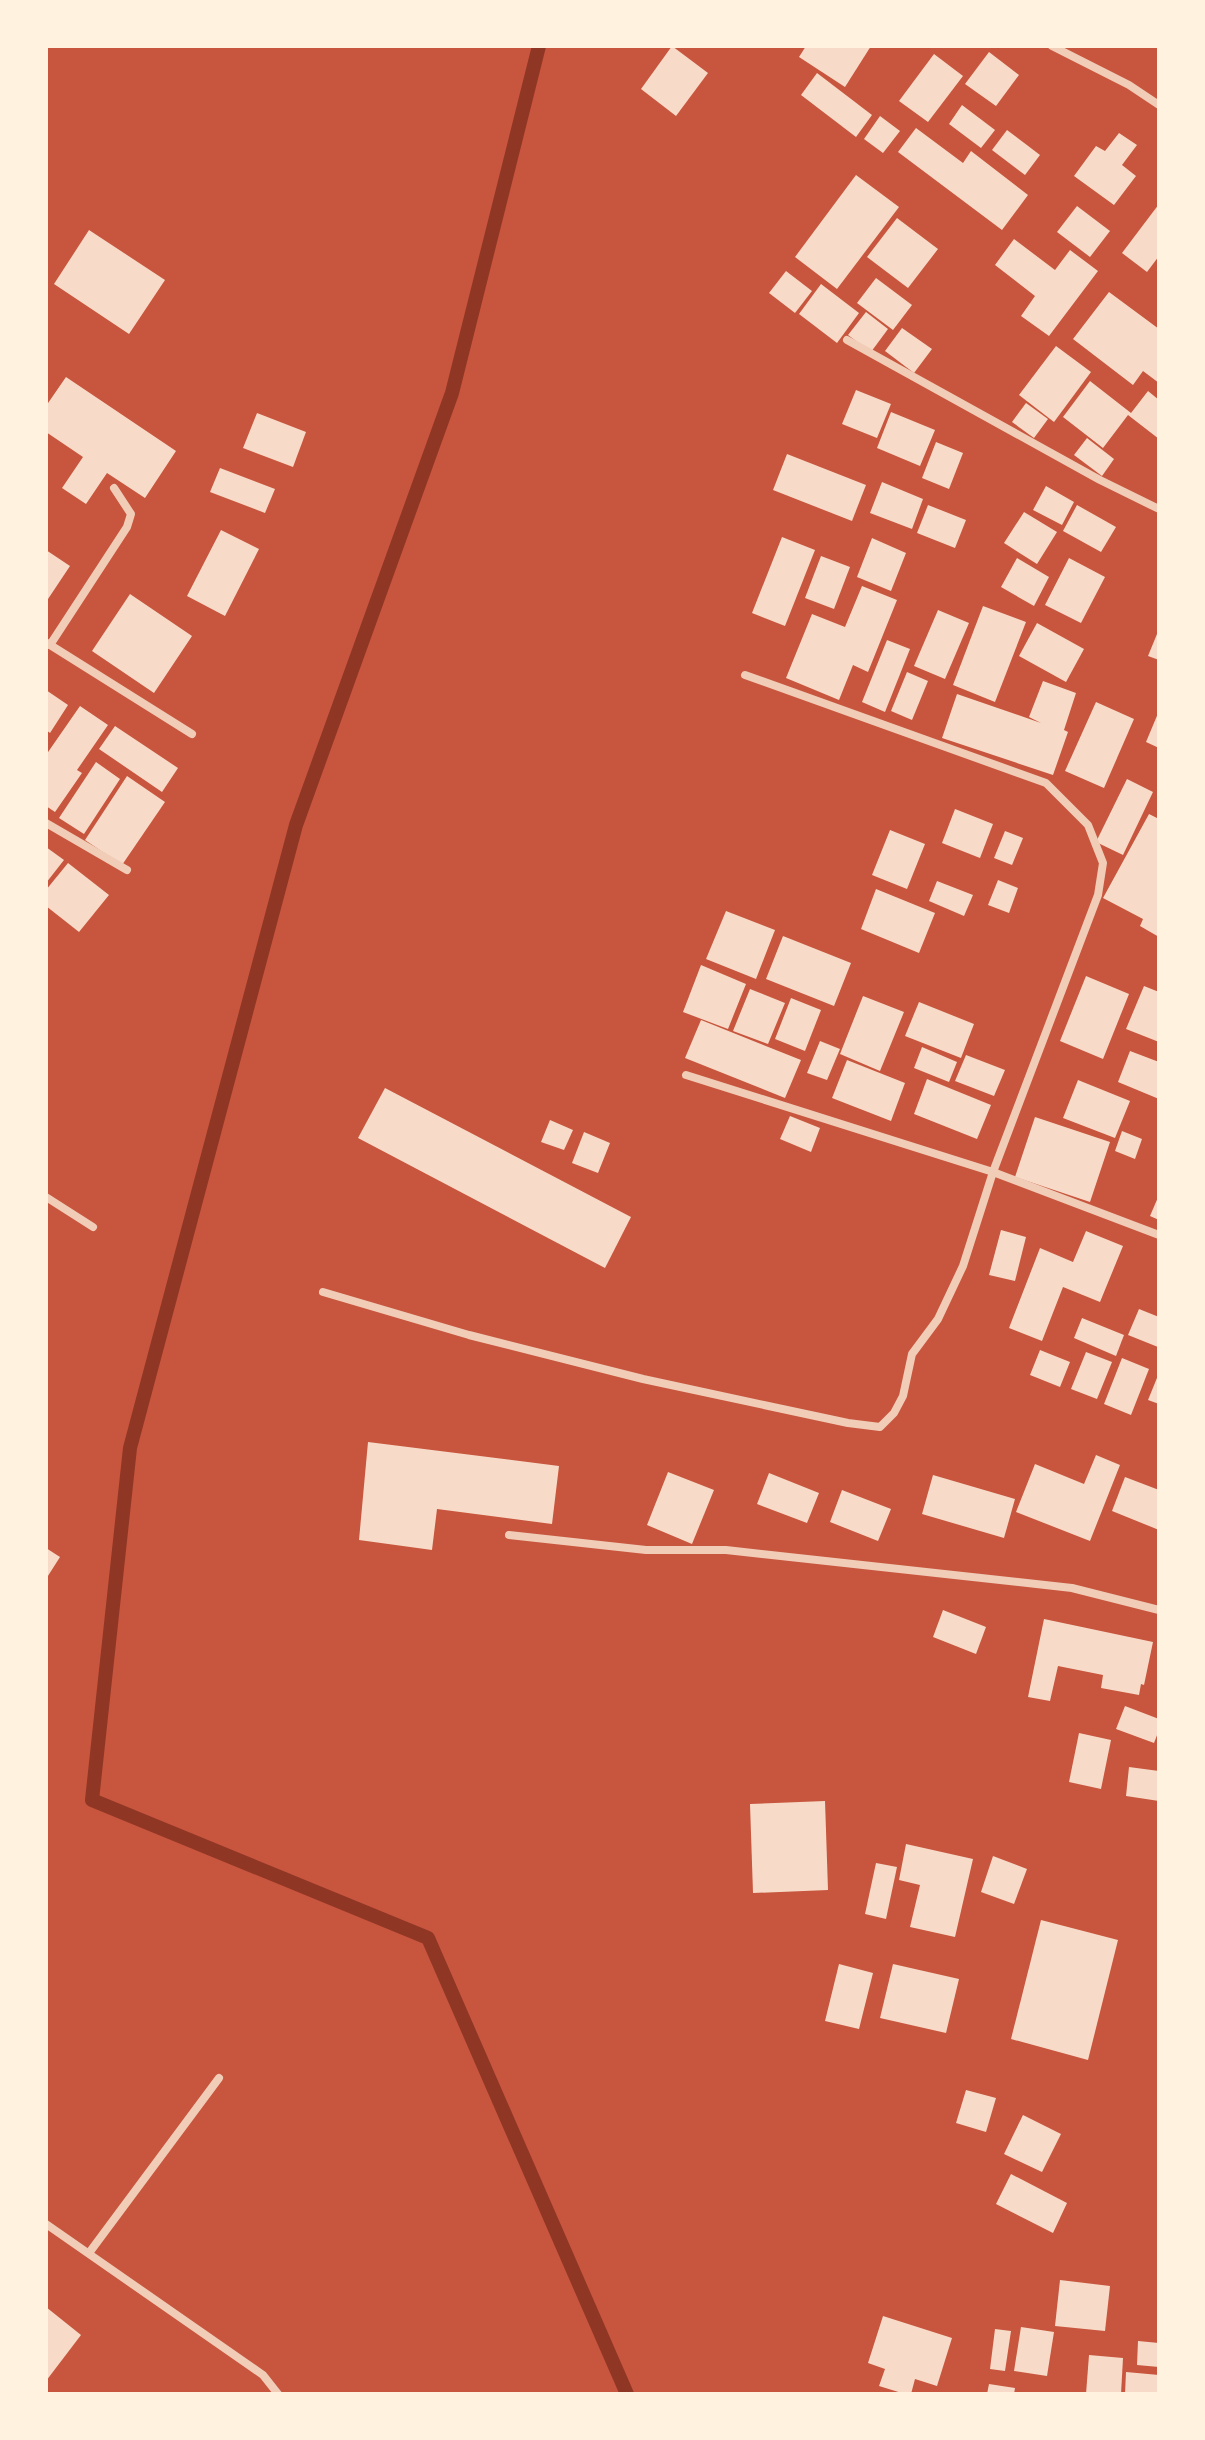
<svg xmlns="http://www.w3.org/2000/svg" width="1205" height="2440" viewBox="0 0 1205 2440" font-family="'Open Sans',sans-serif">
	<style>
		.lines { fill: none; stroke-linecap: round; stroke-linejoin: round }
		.stream { stroke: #8f3625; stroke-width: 14 }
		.building { fill: #f7dbc8 }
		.minor { stroke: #f1ccb7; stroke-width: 8 }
	</style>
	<rect width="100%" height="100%" fill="#c8553d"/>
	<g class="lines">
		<polyline class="stream" points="539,46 452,393 296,825 130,1448 92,1800 428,1938 627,2394"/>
	</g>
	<g class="building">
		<polygon points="672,46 708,73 676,116 641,89"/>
		<polygon points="806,46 871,46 845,87 799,57"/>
		<polygon points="989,52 1019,75 996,106 965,84"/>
		<polygon points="934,54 963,76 928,122 899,101"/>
		<polygon points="817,73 872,115 856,137 801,95"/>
		<polygon points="962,105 995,130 981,148 949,124"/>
		<polygon points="880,116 900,131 883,153 864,139"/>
		<polygon points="916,128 963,163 971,151 1028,195 1002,230 898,152"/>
		<polygon points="1007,130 1040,155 1025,175 992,150"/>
		<polygon points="1119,133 1137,145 1122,165 1136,176 1114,205 1074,176 1096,146 1105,151"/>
		<polygon points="856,175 899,207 837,289 795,257"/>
		<polygon points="1159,204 1159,256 1147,272 1122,253"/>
		<polygon points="1077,206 1110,231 1090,257 1057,232"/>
		<polygon points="897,218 938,249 908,288 867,257"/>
		<polygon points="89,230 165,280 129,334 54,284"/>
		<polygon points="1014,239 1055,270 1070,250 1098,271 1049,336 1021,316 1035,296 995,265"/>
		<polygon points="786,271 812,291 795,313 769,293"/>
		<polygon points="876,278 912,305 893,330 857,303"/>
		<polygon points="821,284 859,313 837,343 799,314"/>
		<polygon points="1109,292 1159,329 1159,383 1143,371 1133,385 1073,339"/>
		<polygon points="866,312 888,329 871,352 848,335"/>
		<polygon points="902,328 932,349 914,373 885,351"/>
		<polygon points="1056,346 1091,372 1054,422 1019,395"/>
		<polygon points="66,377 176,451 145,498 107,473 86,504 62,488 83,457 46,432 46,406"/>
		<polygon points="1090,381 1131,413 1148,391 1159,400 1159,439 1128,415 1103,448 1063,417"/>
		<polygon points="856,390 891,404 877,438 842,424"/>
		<polygon points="1026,403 1048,419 1034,438 1012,422"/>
		<polygon points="891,412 935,430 920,466 877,448"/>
		<polygon points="257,413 306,432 293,467 243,448"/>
		<polygon points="1087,438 1114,459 1102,476 1074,455"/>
		<polygon points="936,442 963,453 949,489 922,478"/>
		<polygon points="787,454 866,485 852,521 773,490"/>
		<polygon points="220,468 275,489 265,513 210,492"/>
		<polygon points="882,482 923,499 912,529 870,513"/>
		<polygon points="1046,486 1074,502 1062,525 1033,510"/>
		<polygon points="928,505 966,520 955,548 917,533"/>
		<polygon points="1077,505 1116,527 1101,552 1063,531"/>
		<polygon points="1024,512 1057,532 1037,564 1004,543"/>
		<polygon points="221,530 259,549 225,616 187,596"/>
		<polygon points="782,537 815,550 785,626 752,613"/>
		<polygon points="872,538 906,553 891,591 857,577"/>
		<polygon points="46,550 70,566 46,602"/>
		<polygon points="821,556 850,567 834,609 805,598"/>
		<polygon points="1017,558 1049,577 1034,606 1001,587"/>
		<polygon points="1069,558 1105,577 1081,623 1045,605"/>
		<polygon points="862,586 897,600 868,672 853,665 839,700 786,678 812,614 845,627"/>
		<polygon points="130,594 192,636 154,693 92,651"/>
		<polygon points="983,606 1026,622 995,702 953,685"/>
		<polygon points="938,610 969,623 945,679 914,666"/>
		<polygon points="1037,623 1084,649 1066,682 1019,656"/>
		<polygon points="1157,634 1159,635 1159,660 1148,656"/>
		<polygon points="887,640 910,649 885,712 862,702"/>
		<polygon points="907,672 928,681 912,720 891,711"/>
		<polygon points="1043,681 1076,693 1064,730 1068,732 1053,775 942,738 957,694 1041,723 1029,717"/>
		<polygon points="46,690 68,705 50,733 46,730"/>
		<polygon points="1096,702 1134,719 1104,788 1065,771"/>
		<polygon points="80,706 108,725 77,770 82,773 55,812 46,806 46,755"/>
		<polygon points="1159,711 1159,748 1146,742"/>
		<polygon points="115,726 178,768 162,792 99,749"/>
		<polygon points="96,762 120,779 84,834 59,818"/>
		<polygon points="127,776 165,802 122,865 85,840"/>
		<polygon points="1127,779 1153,792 1123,855 1096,842"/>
		<polygon points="955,809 993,824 980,858 942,843"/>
		<polygon points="1149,814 1159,819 1159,937 1140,926 1143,919 1103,898"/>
		<polygon points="890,830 925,844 907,889 872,875"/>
		<polygon points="1005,831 1023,838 1012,865 994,858"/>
		<polygon points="46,847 64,860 46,883"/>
		<polygon points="68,863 109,895 79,932 46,906 46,890"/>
		<polygon points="998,880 1018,888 1009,913 988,905"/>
		<polygon points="937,881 973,895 964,916 929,901"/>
		<polygon points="876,889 935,913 919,953 861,929"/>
		<polygon points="726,911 775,930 756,979 706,959"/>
		<polygon points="783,936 851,963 834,1006 766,979"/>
		<polygon points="701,965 746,984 728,1029 683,1012"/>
		<polygon points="1086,976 1129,994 1103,1059 1060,1041"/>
		<polygon points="1144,986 1159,992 1159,1042 1126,1029"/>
		<polygon points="750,989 785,1003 768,1044 733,1031"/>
		<polygon points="863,996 904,1012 880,1071 840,1054"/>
		<polygon points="791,998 821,1010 805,1051 775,1039"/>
		<polygon points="919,1002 974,1024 961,1058 905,1036"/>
		<polygon points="701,1020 801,1060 785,1098 685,1058"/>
		<polygon points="820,1041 840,1049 827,1080 807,1073"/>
		<polygon points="922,1047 957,1062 949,1082 914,1068"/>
		<polygon points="1130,1051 1159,1062 1159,1099 1118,1082"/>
		<polygon points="966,1055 1005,1070 994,1096 955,1081"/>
		<polygon points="847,1060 905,1083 891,1121 832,1098"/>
		<polygon points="927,1079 991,1105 977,1139 914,1114"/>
		<polygon points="1078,1080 1130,1101 1115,1138 1063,1118"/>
		<polygon points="385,1088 631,1217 605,1268 358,1138"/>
		<polygon points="790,1116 820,1128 811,1152 780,1139"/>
		<polygon points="1035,1117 1110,1142 1090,1202 1015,1177"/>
		<polygon points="550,1120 573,1130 564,1150 541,1142"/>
		<polygon points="1122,1131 1142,1139 1135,1159 1115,1151"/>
		<polygon points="584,1132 610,1143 598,1173 572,1163"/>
		<polygon points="1159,1195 1159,1220 1150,1216"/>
		<polygon points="1001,1230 1026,1237 1015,1281 989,1275"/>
		<polygon points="1086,1231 1123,1246 1100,1302 1063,1287 1042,1341 1009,1328 1040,1248 1073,1262"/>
		<polygon points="1139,1309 1159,1317 1158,1347 1128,1335"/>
		<polygon points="1082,1318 1124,1335 1116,1356 1074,1338"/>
		<polygon points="1040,1350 1070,1362 1060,1387 1030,1375"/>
		<polygon points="1086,1352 1112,1362 1097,1399 1071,1389"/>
		<polygon points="1122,1358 1149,1369 1131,1415 1104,1404"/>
		<polygon points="1159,1373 1159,1404 1148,1400"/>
		<polygon points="368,1442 559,1466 552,1524 437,1509 432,1550 359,1540"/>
		<polygon points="1096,1455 1120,1465 1090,1541 1016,1512 1035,1464 1084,1484"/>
		<polygon points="668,1472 714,1490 692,1544 647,1525"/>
		<polygon points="769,1473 819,1493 807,1523 757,1504"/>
		<polygon points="933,1475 1015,1499 1004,1538 922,1514"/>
		<polygon points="1125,1477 1159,1490 1159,1530 1112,1511"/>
		<polygon points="842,1490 891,1509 878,1541 830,1522"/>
		<polygon points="46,1548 60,1557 46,1579"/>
		<polygon points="943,1610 986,1627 976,1654 933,1637"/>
		<polygon points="1044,1619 1153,1642 1144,1685 1141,1684 1139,1695 1101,1688 1103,1675 1058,1666 1050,1701 1028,1697"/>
		<polygon points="1125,1706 1159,1719 1159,1730 1154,1743 1116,1729"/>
		<polygon points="1079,1733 1111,1740 1101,1789 1069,1782"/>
		<polygon points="1129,1767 1159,1771 1159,1801 1126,1796"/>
		<polygon points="825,1801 828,1890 753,1893 750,1804"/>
		<polygon points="906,1844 973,1859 955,1937 910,1927 920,1885 899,1880"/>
		<polygon points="993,1856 1027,1869 1014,1904 981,1892"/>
		<polygon points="876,1863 897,1867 886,1919 865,1914"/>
		<polygon points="1041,1920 1118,1940 1088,2060 1011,2039"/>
		<polygon points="839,1964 873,1973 859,2029 825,2021"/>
		<polygon points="893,1964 959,1979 946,2033 880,2018"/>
		<polygon points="966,2090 996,2098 986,2132 956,2123"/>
		<polygon points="1023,2115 1061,2134 1042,2172 1004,2154"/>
		<polygon points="1011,2174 1067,2203 1053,2233 996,2204"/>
		<polygon points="1060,2280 1110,2286 1105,2331 1055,2326"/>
		<polygon points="46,2307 81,2335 46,2381"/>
		<polygon points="883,2316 952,2338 937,2386 915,2379 911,2394 905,2394 879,2386 885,2369 868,2363"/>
		<polygon points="1021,2327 1054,2332 1047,2376 1014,2371"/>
		<polygon points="995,2329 1011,2331 1005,2371 990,2369"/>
		<polygon points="1138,2341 1159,2343 1159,2367 1137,2365"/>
		<polygon points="1089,2355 1123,2358 1121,2394 1086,2394"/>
		<polygon points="1126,2372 1159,2375 1159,2394 1125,2394"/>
		<polygon points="989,2384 1015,2388 1014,2394 987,2394"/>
	</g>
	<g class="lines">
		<g class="minor">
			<polyline points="1052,46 1129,85 1159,105"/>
			<polyline points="847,340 1100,480 1159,509"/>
			<polyline points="47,643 192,734"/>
			<polyline points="50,645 127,527 131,514 114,488"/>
			<polyline points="46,823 127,870"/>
			<polyline points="686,1075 993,1172 1159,1235"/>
			<polyline points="46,1197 93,1227"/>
			<polyline points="323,1292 469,1335 643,1379 848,1423 880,1427 894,1413 903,1396 912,1354 938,1319 963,1266 993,1172 1098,895 1103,863 1088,825 1046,783 745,675"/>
			<polyline points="509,1535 646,1550 726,1550 1072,1588 1159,1610"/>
			<polyline points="46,2224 263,2375 278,2394"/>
			<polyline points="89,2253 219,2078"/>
		</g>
	</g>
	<rect width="1205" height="2440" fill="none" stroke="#fff3e0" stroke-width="96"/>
</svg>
